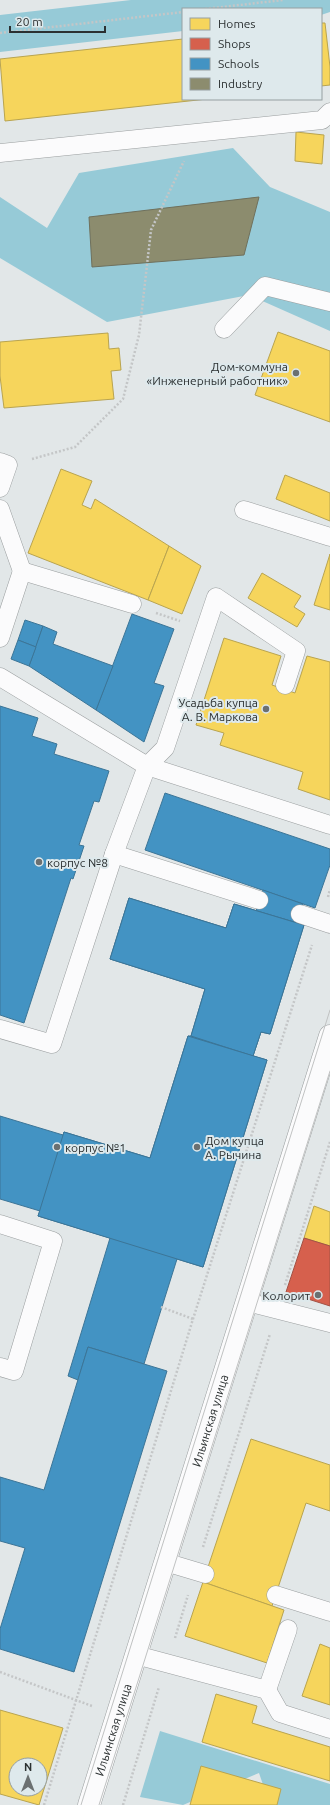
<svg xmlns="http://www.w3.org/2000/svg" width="330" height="1805" viewBox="0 0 330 1805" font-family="Ubuntu,sans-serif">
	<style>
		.forest { fill: #96cad7 }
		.homes { fill: #f6d55c; stroke: #b9a44f; fill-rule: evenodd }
		.shops { fill: #d6604d; stroke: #a35245 }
		.schools { fill: #4393c3; stroke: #3c7597 }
		.industry { fill: #8c8c6e; stroke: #6f705c }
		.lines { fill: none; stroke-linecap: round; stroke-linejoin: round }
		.service-casing { stroke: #9a9e9f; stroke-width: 19 }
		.tertiary-casing { stroke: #9a9e9f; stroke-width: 23 }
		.path { stroke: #c4c6c7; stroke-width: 2.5; stroke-dasharray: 2 2; stroke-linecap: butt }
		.service { stroke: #fbfbfc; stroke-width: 18 }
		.tertiary { stroke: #fbfbfc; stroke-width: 22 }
		.tram { stroke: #c0c2c2; stroke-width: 1 }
		.poi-dot { fill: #6b7071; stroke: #dee9ec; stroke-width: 1.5 }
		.labels { text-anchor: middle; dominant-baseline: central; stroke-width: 4; stroke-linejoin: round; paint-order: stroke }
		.poi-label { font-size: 12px; fill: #2b3031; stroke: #dee9ec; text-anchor: end }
		.street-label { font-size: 12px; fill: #2b3031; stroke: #dee9ec }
	</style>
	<rect width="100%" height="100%" fill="#e2e7e8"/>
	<g class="forest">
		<polygon points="131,0 330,0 330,12 321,15 321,9 183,9 183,31 0,52 0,15"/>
		<polygon points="233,148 270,187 330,212 330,331 249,295 107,322 0,258 0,197 47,228 79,173"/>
		<polygon points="160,1731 330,1784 330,1805 270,1805 259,1773 183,1805 140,1797"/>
	</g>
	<g class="homes">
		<polygon points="321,23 325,23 330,67 330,85 321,86"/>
		<polygon points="183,39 183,99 207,99 5,121 0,59"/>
		<polygon points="296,132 324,135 322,164 295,161"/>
		<polygon points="278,332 330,351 330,422 255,395"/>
		<polygon points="108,333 109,349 119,348 121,370 111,371 114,399 4,408 0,376 0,342"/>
		<polygon points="61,469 92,481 82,505 91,509 95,499 169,546 148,600 28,553"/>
		<polygon points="285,475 330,493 330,521 276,499"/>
		<polygon points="169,546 201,566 182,614 148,600"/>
		<polygon points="330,554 330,610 314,605"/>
		<polygon points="262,573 301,596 294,607 305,614 297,627 248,598"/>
		<polygon points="224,638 281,656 272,685 295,693 307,656 330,662 330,800 298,789 303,772 220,745 224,733 196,725"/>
		<polygon points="314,1206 330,1212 330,1246 304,1238"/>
		<polygon points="251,1439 330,1465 330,1511 306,1503 272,1606 203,1582"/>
		<polygon points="203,1582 284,1610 267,1663 185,1636"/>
		<polygon points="320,1644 330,1648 330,1705 302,1696"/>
		<polygon points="216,1694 257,1706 252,1723 330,1747 330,1781 202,1742"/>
		<path d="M0,1710l63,18 -24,77 -39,-11zM16,1765h24v24h-24z"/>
		<polygon points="201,1766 281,1789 277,1805 190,1805"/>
	</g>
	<polygon class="shops" points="304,1238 330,1246 330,1306 286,1292"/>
	<g class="schools">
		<polygon points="132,614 174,629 154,683 164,686 144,742 96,710"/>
		<polygon points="25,620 43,626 36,647 18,640"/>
		<polygon points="43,626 57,632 53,644 113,666 96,710 29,666"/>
		<polygon points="18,640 36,647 29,666 11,659"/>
		<polygon points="0,706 38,718 32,736 57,744 54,754 109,771 99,802 94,801 79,845 84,846 73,879 71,878 24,1023 0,1015"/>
		<polygon points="165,793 330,849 330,865 315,908 145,850"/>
		<polygon points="263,890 303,904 297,923 256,911"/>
		<polygon points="129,898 226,928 234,904 304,925 270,1034 261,1032 253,1056 267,1060 203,1267 177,1259 144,1364 88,1347 78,1380 68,1376 110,1238 38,1216 40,1211 0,1199 0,1116 63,1135 64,1132 150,1158 188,1036 191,1036 205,989 110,959"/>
		<polygon points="129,898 226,928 234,904 304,925 270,1034 261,1032 253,1056 191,1036 205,989 110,959"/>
		<polygon points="188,1036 267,1060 203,1267 38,1216 64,1132 150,1158"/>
		<polygon points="88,1347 167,1371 74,1672 0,1649 0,1629 25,1548 0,1541 0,1477 44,1490"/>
	</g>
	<polygon class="industry" points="259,197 244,255 92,267 89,217"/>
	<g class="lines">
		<g class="service-casing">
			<g id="service">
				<polyline points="0,153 322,120 330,112"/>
				<polyline points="224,329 265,286 330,302"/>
				<polyline points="0,462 8,465 0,488"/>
				<polyline points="0,509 22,571"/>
				<polyline points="244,510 330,537"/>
				<polyline points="0,638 22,571 132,604"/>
				<polyline points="0,677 147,766 330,825"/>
				<polyline points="114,854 259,900"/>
				<polyline points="300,914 330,924"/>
				<polyline points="0,1029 52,1044 114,854 147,766 165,748 216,597 296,651 285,685"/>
				<polyline points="0,1224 53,1241 14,1371 0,1367"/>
				<polyline points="247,1302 330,1323"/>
				<polyline points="165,1562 205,1574"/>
				<polyline points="276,1595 330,1612"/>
				<polyline points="136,1655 267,1690 280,1713 330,1729"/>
				<polyline points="267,1690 288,1629"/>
			</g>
		</g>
		<g class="tertiary-casing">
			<g id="tertiary">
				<path id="s1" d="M89,1805l241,-769"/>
			</g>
		</g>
		<g class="path">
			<polyline points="205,9 283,0"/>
			<polyline points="0,33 183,12"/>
			<polyline points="32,459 75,447 123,399 139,335 151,230 184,161"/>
			<polyline points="156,613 180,621"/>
			<polyline points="328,897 330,889"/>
			<polyline points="285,1285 330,1142"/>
			<polyline points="161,1307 193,1319"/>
			<polyline points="203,1547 270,1334"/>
			<polyline points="175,1638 188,1595"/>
			<polyline points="0,1672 92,1706"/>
			<polyline points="44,1805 193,1319 312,945"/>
			<polyline points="123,1805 159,1687"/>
		</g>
		<use href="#service" class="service"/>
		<use href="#tertiary" class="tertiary"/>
		<g class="tram">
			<polyline points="81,1805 330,1010"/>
			<polyline points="99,1805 330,1071"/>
		</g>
	</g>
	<g class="poi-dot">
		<circle cx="296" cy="373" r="4"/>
		<circle cx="266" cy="709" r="4"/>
		<circle cx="39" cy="862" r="4"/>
		<circle cx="57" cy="1147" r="4"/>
		<circle cx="197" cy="1147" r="4"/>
		<circle cx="318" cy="1295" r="4"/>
	</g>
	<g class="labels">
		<g class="poi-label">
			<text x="288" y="366">Дом-коммуна<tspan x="288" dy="14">«Инженерный работник»</tspan></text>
			<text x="258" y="702">Усадьба купца<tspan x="258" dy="14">А. В. Маркова</tspan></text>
			<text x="47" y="862" text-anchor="start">корпус №8</text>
			<text x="205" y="1140" text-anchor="start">Дом купца<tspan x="205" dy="14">А. Рычина</tspan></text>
			<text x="65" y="1147" text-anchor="start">корпус №1</text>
			<text x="310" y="1295">Колорит</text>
		</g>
		<g class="street-label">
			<text stroke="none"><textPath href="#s1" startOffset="403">Ильинская улица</textPath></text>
			<text stroke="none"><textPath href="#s1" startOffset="79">Ильинская улица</textPath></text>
		</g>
	</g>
	<rect x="182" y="8" width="140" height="92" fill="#dee9ec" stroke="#969fa1"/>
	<rect x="190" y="18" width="20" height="12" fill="#f6d55c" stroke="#969fa1"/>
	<text x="218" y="28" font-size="12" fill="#2b3031">Homes</text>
	<rect x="190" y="38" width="20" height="12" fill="#d6604d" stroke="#969fa1"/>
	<text x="218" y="48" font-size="12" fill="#2b3031">Shops</text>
	<rect x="190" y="58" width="20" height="12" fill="#4393c3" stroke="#969fa1"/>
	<text x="218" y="68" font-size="12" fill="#2b3031">Schools</text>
	<rect x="190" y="78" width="20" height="12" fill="#8c8c6e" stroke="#969fa1"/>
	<text x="218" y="88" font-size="12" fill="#2b3031">Industry</text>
	<g transform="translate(28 1777)"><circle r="19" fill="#dee9ec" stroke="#969fa1"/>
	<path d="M0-3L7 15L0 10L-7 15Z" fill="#6b7071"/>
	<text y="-6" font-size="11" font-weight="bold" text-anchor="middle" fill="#2b3031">N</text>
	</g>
	<path d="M10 26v6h95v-6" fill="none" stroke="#2b3031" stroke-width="2"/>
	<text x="16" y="26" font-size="12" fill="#2b3031" stroke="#dee9ec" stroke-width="3" paint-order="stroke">20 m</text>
</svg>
